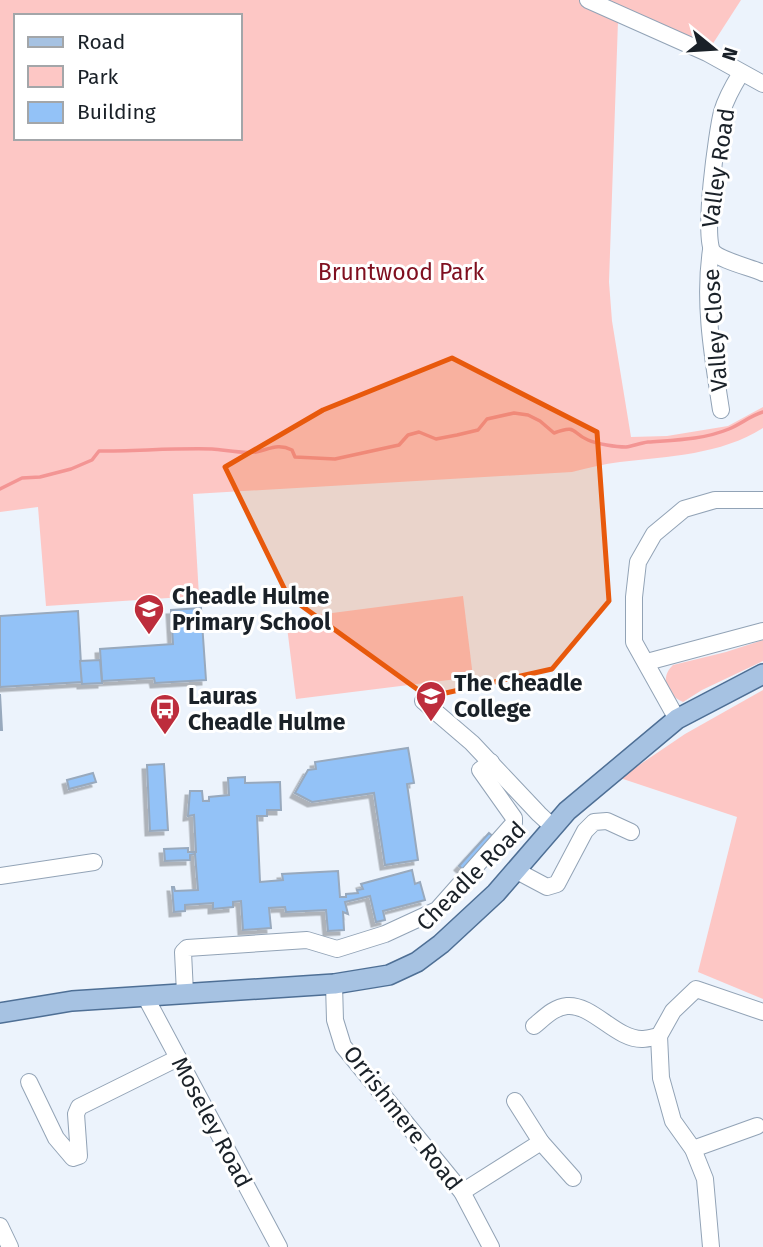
<svg xmlns="http://www.w3.org/2000/svg" width="763" height="1247" viewBox="0 0 763 1247" font-family="'Fira Sans',sans-serif">
	<style>
		.green { fill: #fdc7c5; fill-rule: evenodd }
		.lines { fill: none; stroke-linecap: round; stroke-linejoin: round }
		.stream { stroke: #f39594; stroke-width: 3.5 }
		.building { fill: #93c2f7; stroke: #98a9bd; stroke-width: 2; filter: url(#shadow) }
		.minor-casing { stroke: #92a3b6; stroke-width: 18 }
		.major-casing { stroke: #4e6f95; stroke-width: 22 }
		.minor { stroke: #fff; stroke-width: 16 }
		.major { stroke: #a6c2e2; stroke-width: 19 }
		.marked { fill: #e8590c; fill-opacity: 0.2; stroke: #e8590c; stroke-width: 5; stroke-linejoin: round }
		.labels { text-anchor: middle; dominant-baseline: central; stroke-width: 6; stroke-linejoin: round; paint-order: stroke }
		.street-label { font-size: 23px; fill: #1a2128; stroke: #fff }
		.park-label { font-size: 23px; fill: #7f0f1f; stroke: #fff }
		.poi-label { font-size: 23px; font-weight: bold; fill: #1a2128; stroke: #fff; text-anchor: start }
	</style>
	<defs>
		<filter id="shadow"><feDropShadow dx="-4.5" dy="4.5" stdDeviation="0" flood-color="#0004"/></filter>
	</defs>
	<rect width="100%" height="100%" fill="#ecf3fc"/>
	<g class="green">
		<path d="M0,0h741l-38,59 -85,-38 -9,261 3,39 19,116 36,-1 61,-10 35,-19v21c-43,27 -93,28 -143,34 -16,2 -32,6 -48,10l-379,22 6,102 -153,10 -8,-99 -38,5zM16,16h224v122h-224z"/>
		<polygon points="463,596 473,677 296,699 286,619"/>
		<path d="M763,640v21l-61,29 -19,12c-16,-7 -24,-24 -10,-37l53,-13z"/>
		<polygon points="763,690 763,999 698,972 737,817 620,778 685,734"/>
	</g>
	<g class="lines">
		<path class="stream" d="M0,489l22,-11 18,-1 31,-8 21,-9 7,-9c38,0 75,-3 113,-2 14,1 30,5 44,3 14,-3 22,-9 36,-2l3,7 40,2 64,-14 9,-10 11,-3 17,7 21,-4 21,-5 9,-11 27,-6 14,2 12,6 14,12c24,-9 17,0 34,7 9,4 28,7 38,7 7,-1 14,-4 22,-5 28,-2 54,-2 81,-13 12,-5 21,-13 34,-17"/>
	</g>
	<g class="building">
		<polygon points="201,608 206,680 155,683 154,678 102,681 100,649 173,644 171,610"/>
		<polygon points="78,611 82,682 0,687 0,616"/>
		<polygon points="100,660 102,683 82,684 80,661"/>
		<polygon points="0,694 2,730 0,730"/>
		<polygon points="408,748 414,783 407,784 418,860 385,865 374,793 312,802 295,793 308,770 316,769 315,762"/>
		<polygon points="164,764 168,830 150,831 147,765"/>
		<polygon points="93,773 96,782 69,789 67,780"/>
		<polygon points="245,777 245,783 280,782 281,810 267,810 267,816 257,816 260,882 283,880 282,874 338,871 340,897 346,897 346,894 358,893 357,890 363,889 361,884 412,870 415,884 420,882 425,900 383,911 385,920 376,922 370,896 345,902 348,914 343,912 344,930 328,931 326,910 286,912 285,907 269,908 271,928 243,930 241,901 233,902 233,907 213,909 213,903 185,905 185,911 174,912 172,887 174,887 175,891 198,890 195,854 190,855 190,860 165,861 164,849 188,848 188,852 196,852 194,815 188,816 190,791 202,791 203,801 209,801 209,797 229,795 228,778"/>
		<polygon points="489,833 495,838 465,871 459,866"/>
	</g>
	<g class="lines">
		<g class="minor-casing">
			<g id="minor">
				<polyline points="588,0 707,53 763,84"/>
				<path d="M741,73c-8,13 -15,25 -19,39 -5,19 -20,128 -9,140 7,8 39,16 50,21"/>
				<path d="M711,250c-8,53 2,108 10,160"/>
				<polyline points="647,662 763,631"/>
				<polyline points="423,701 472,743 539,814 553,827"/>
				<polyline points="677,719 634,642 634,597 638,562 654,534 684,509 715,500 763,500"/>
				<polyline points="515,870 547,887 557,884 585,831 594,822 607,821 631,832"/>
				<polyline points="0,876 94,862"/>
				<polyline points="334,984 335,1020 343,1046 462,1192 491,1247"/>
				<polyline points="185,993 183,952 187,948 307,940 337,949 385,934 437,910 514,823 514,818 480,770 491,762"/>
				<polyline points="145,996 279,1247"/>
				<path d="M534,1026c10,-8 20,-19 33,-20 26,-2 49,34 76,33 5,0 11,-2 16,-3"/>
				<polyline points="29,1082 56,1138 73,1158 79,1156 76,1114 79,1107 178,1058"/>
				<polyline points="515,1101 541,1142 573,1178"/>
				<polyline points="693,1149 757,1126"/>
				<polyline points="462,1192 541,1142"/>
				<polyline points="0,1226 10,1247"/>
				<polyline points="711,1247 705,1179 693,1149 673,1121 661,1078 659,1036 673,1011 696,989 763,1012"/>
			</g>
		</g>
		<g class="major-casing">
			<polyline id="major" points="0,1013 72,1001 334,984 389,975 417,962 441,944 496,893 567,811 677,719 763,674"/>
		</g>
		<use href="#minor" class="minor"/>
		<use href="#major" class="major"/>
	</g>
	<path class="marked" d="M452,358l145,74 12,169 -57,68 -124,28 -140,-101 -63,-129 98,-57z"/>
	<defs>
		<g id="school-pin" transform="scale(1.575)"><path d="M0 17L-7.5 6A9.5 9.5 0 1 1 7.5 6Z" fill="#bd2d3c" stroke="#fff"/><path d="M0-5L7-2L0 1L-7-2ZM-4 1L0 2.5L4 1V4Q0 6-4 4Z" fill="#fff"/></g>
		<g id="university-pin" transform="scale(1.575)"><path d="M0 17L-7.5 6A9.5 9.5 0 1 1 7.5 6Z" fill="#bd2d3c" stroke="#fff"/><path d="M0-5L7-2L0 1L-7-2ZM-4 1L0 2.5L4 1V4Q0 6-4 4Z" fill="#fff"/></g>
		<g id="bus-pin" transform="scale(1.575)"><path d="M0 17L-7.5 6A9.5 9.5 0 1 1 7.5 6Z" fill="#bd2d3c" stroke="#fff"/><path d="M-5-6H5V4H4V6H2V4H-2V6H-4V4H-5ZM-3.5-4V0h7V-4ZM-3.5 1.2v1.5H-2V1.2ZM2 1.2v1.5H3.5V1.2Z" fill="#fff"/></g>
	</defs>
	<g fill-rule="evenodd">
		<use href="#school-pin" x="149" y="609"/>
		<use href="#university-pin" x="431" y="696"/>
		<use href="#bus-pin" x="165" y="709"/>
	</g>
	<g class="labels">
		<g class="street-label">
			<text transform="translate(718 168) rotate(-82)">Valley Road</text>
			<text transform="translate(715 330) rotate(-94)">Valley Close</text>
			<text transform="translate(471 876) rotate(-45)">Cheadle Road</text>
			<text transform="translate(403 1118) rotate(52)">Orrishmere Road</text>
			<text transform="translate(212 1122) rotate(62)">Moseley Road</text>
		</g>
		<g class="park-label">
			<text x="401" y="272">Bruntwood Park</text>
		</g>
		<g class="poi-label">
			<text x="172" y="596">Cheadle Hulme<tspan x="172" dy="26">Primary School</tspan></text>
			<text x="454" y="683">The Cheadle<tspan x="454" dy="26">College</tspan></text>
			<text x="188" y="696">Lauras<tspan x="188" dy="26">Cheadle Hulme</tspan></text>
		</g>
	</g>
	<rect x="14" y="14" width="228" height="126" fill="#ffffff" stroke="#a3a6a9" stroke-width="2"/>
	<rect x="28" y="37" width="35" height="10" fill="#a6c2e2" stroke="#a3a6a9" stroke-width="2"/>
	<text x="77" y="49" font-size="21" fill="#1a2128">Road</text>
	<rect x="28" y="66" width="35" height="21" fill="#fdc7c5" stroke="#a3a6a9" stroke-width="2"/>
	<text x="77" y="84" font-size="21" fill="#1a2128">Park</text>
	<rect x="28" y="102" width="35" height="21" fill="#93c2f7" stroke="#a3a6a9" stroke-width="2"/>
	<text x="77" y="119" font-size="21" fill="#1a2128">Building</text>
	<g transform="translate(714 49) rotate(108)" stroke="#ffffff" stroke-width="5" paint-order="stroke">
	<path d="M0-5L12 26L0 18L-12 26Z" fill="#1a2128"/>
	<text y="-10" font-size="19" font-weight="bold" text-anchor="middle" fill="#1a2128">N</text>
	</g>
</svg>
